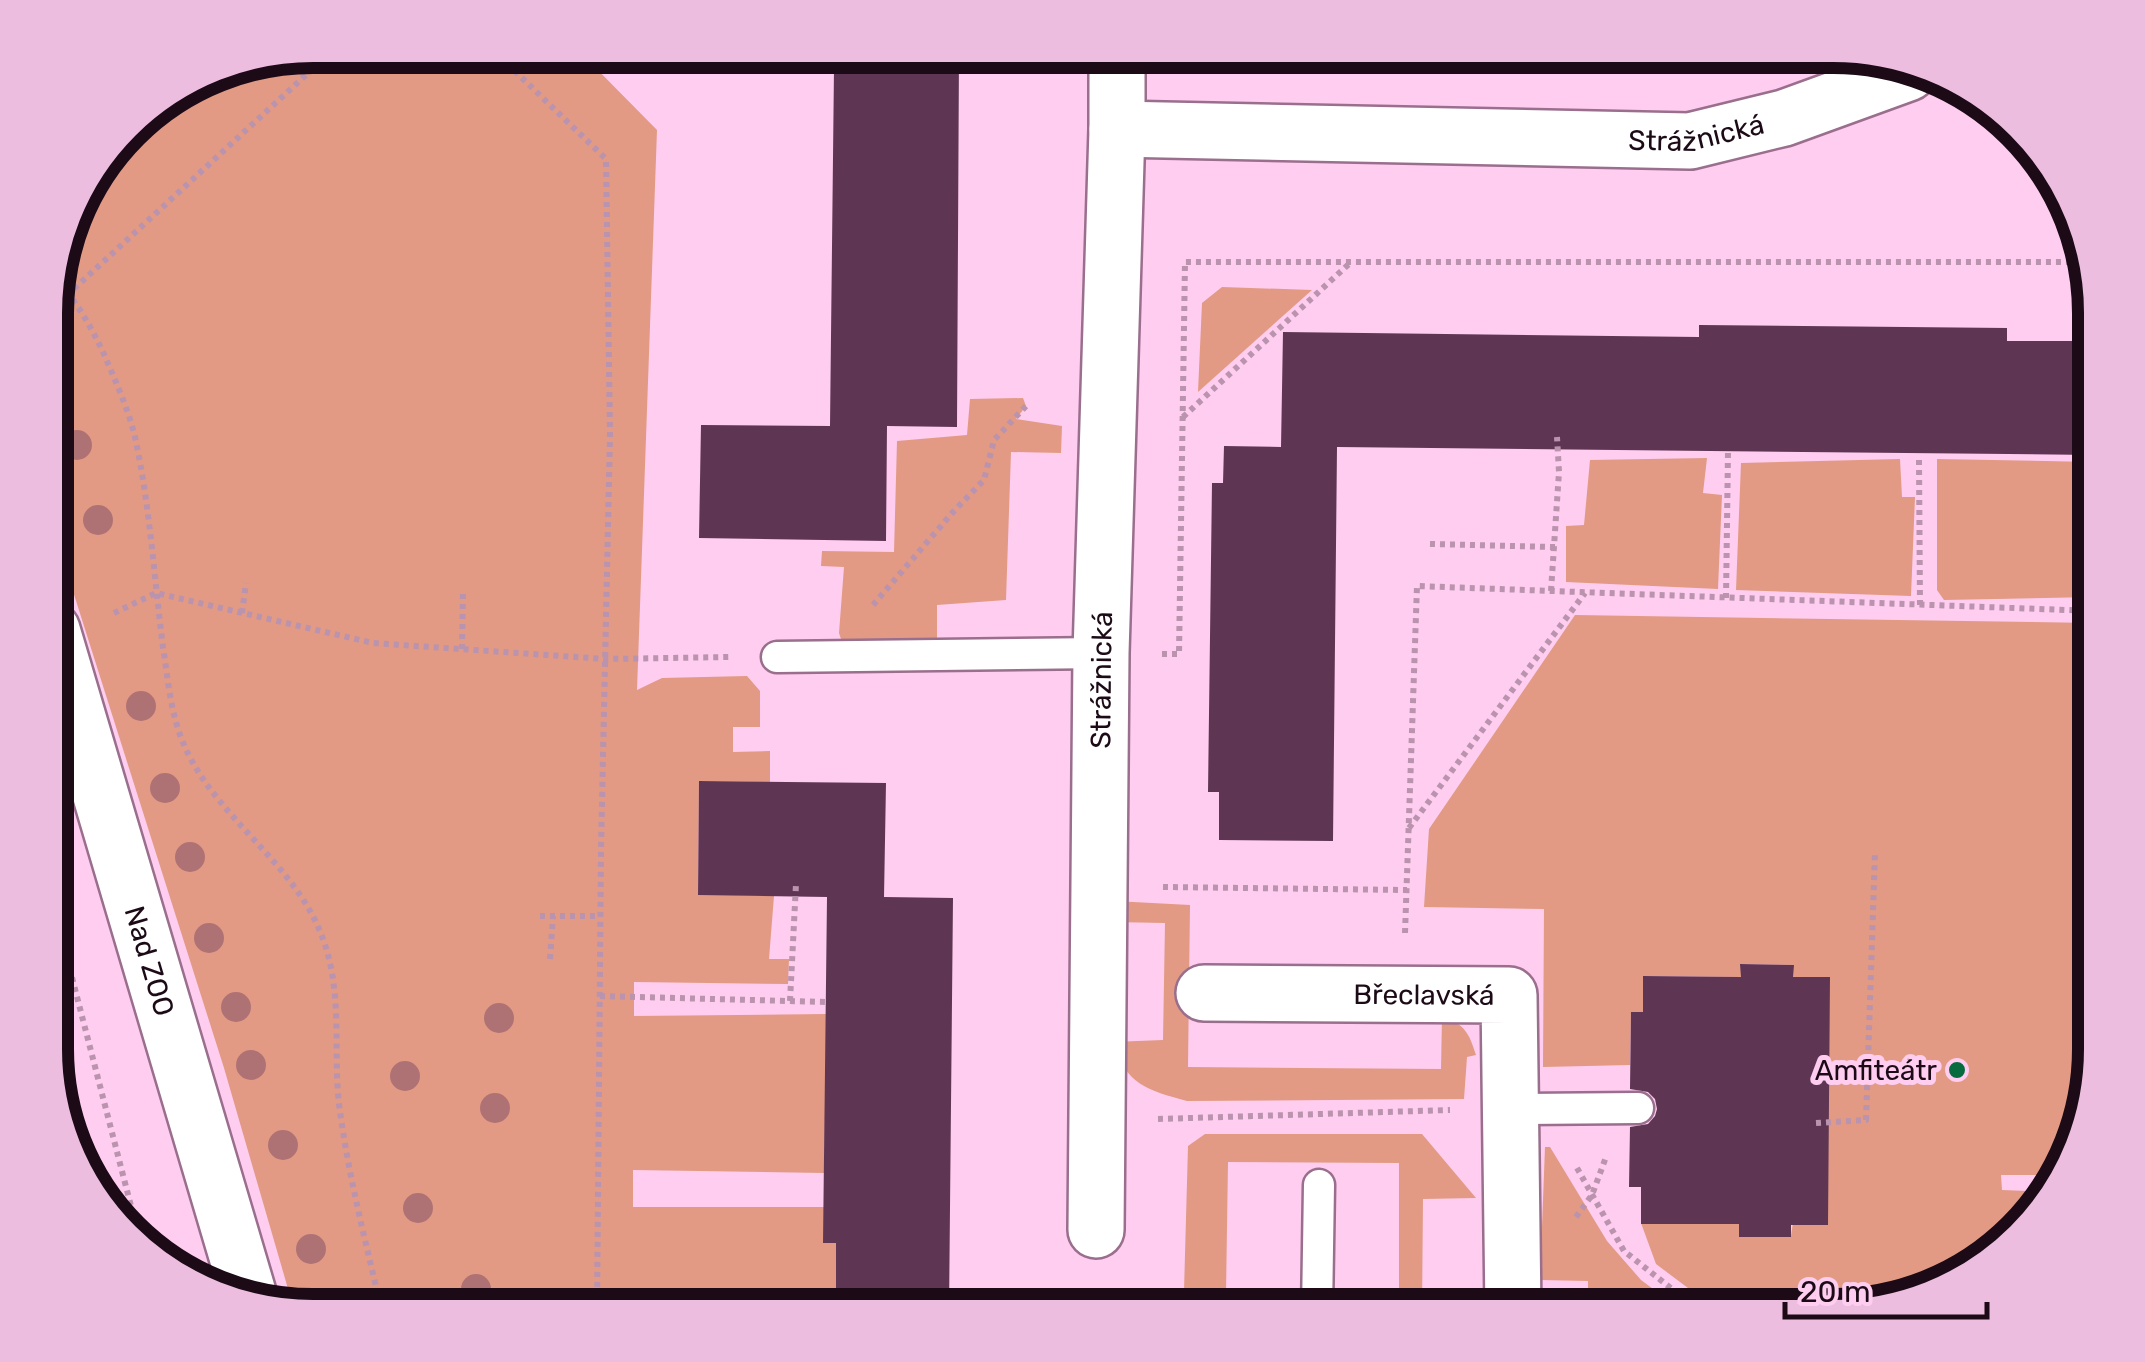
<svg xmlns="http://www.w3.org/2000/svg" width="2145" height="1362" viewBox="0 0 2145 1362" font-family="Rubik,sans-serif">
	<style>
		.green { fill: #e29a84 }
		.building { fill: #5e3654 }
		.lines { fill: none; stroke-linecap: round; stroke-linejoin: round }
		.service-casing { stroke: #9a6e8d; stroke-width: 35 }
		.minor-casing { stroke: #9a6e8d; stroke-width: 60 }
		.path { stroke: #ba93ae; stroke-width: 6; stroke-dasharray: 5 5; stroke-linecap: butt }
		.service { stroke: #fff; stroke-width: 30 }
		.minor { stroke: #fff; stroke-width: 55 }
		.tree { fill: #af7274 }
		.poi-dot { fill: #076b40; stroke: #fecdef; stroke-width: 4 }
		.labels { text-anchor: middle; dominant-baseline: central; stroke-width: 10; stroke-linejoin: round; paint-order: stroke }
		.street-label { font-size: 28px; fill: #1c0b17; stroke: #fecdef }
		.poi-label { font-size: 28px; fill: #1c0b17; stroke: #fecdef; text-anchor: end }
		.rim { fill: none; stroke: #1c0b17; stroke-width: 12 }
	</style>
	<rect width="100%" height="100%" fill="#fecdef"/>
	<g class="green">
		<polygon points="313,50 578,50 657,130 637,690 662,678 747,676 760,691 760,727 733,727 733,752 770,751 770,782 699,781 698,894 774,896 769,959 789,959 788,984 634,982 634,1016 827,1014 824,1173 633,1170 633,1207 824,1207 836,1243 836,1291 891,1292 891,1312 312,1312 293,1306 224,1068 52,525 52,279 77,196 139,116 213,70"/>
		<polygon points="1222,287 1312,290 1198,392 1202,303"/>
		<polygon points="1023,398 1026,406 1016,419 1062,426 1061,453 1011,452 1006,600 937,605 937,641 844,648 839,633 844,567 821,566 822,551 894,552 897,441 967,435 970,399"/>
		<polygon points="1707,458 1703,493 1722,495 1718,589 1566,582 1566,526 1584,525 1590,460"/>
		<polygon points="1900,459 1902,497 1915,497 1911,596 1736,590 1741,463"/>
		<polygon points="1937,459 2094,462 2094,597 1944,600 1937,590"/>
		<polygon points="1575,615 2094,623 2094,1066 2058,1175 2001,1175 2002,1190 2052,1192 2051,1195 1964,1276 1849,1311 1720,1312 1656,1264 1641,1223 1739,1224 1739,1237 1791,1236 1829,977 1793,977 1793,965 1741,964 1741,977 1644,976 1643,1012 1631,1013 1630,1065 1543,1067 1544,909 1424,907 1429,829"/>
		<path d="M1114,901l76,4 -2,162 253,2 1,-52c23,7 27,16 34,38l-9,2 -3,42 -277,2c-40,-11 -61,-16 -74,-59l50,-2 2,-117 -53,-1z"/>
		<polygon points="1205,1134 1422,1134 1476,1198 1423,1199 1422,1312 1399,1312 1399,1163 1228,1162 1226,1293 1184,1291 1188,1146"/>
		<polygon points="1545,1147 1550,1147 1607,1241 1641,1280 1684,1312 1588,1312 1588,1281 1540,1280"/>
	</g>
	<g class="building">
		<polygon points="846,50 959,50 957,427 887,426 886,541 699,538 701,425 830,426 834,68 846,68"/>
		<polygon points="1699,325 2007,328 2007,341 2094,341 2094,455 1337,447 1333,841 1219,840 1219,792 1208,792 1212,483 1223,483 1224,446 1281,447 1283,332 1699,337"/>
		<polygon points="699,781 886,783 884,897 953,898 949,1312 891,1312 891,1292 836,1291 836,1243 823,1243 827,897 698,895"/>
		<polygon points="1740,964 1794,965 1793,977 1830,977 1828,1225 1791,1225 1791,1237 1739,1237 1739,1224 1641,1224 1641,1187 1629,1187 1630,1127 1648,1124 1655,1116 1657,1109 1655,1099 1648,1092 1630,1089 1631,1012 1643,1012 1643,976 1741,977"/>
	</g>
	<g class="lines">
		<g class="service-casing">
			<g id="service">
				<polyline points="777,657 1101,653"/>
				<polyline points="1511,1109 1638,1108"/>
				<polyline points="1317,1312 1319,1185"/>
			</g>
		</g>
		<g class="minor-casing">
			<g id="minor">
				<path id="s1" d="M1117,129l573,12 94,-23 124,-45"/>
				<path id="s2" d="M52,630l196,663"/>
				<path id="s3" d="M1204,993l305,2 4,317"/>
				<path id="s4" d="M1096,1230l5,-577 16,-524v-79"/>
			</g>
		</g>
		<g class="path">
			<polyline points="493,50 606,159 610,434 601,849 597,1312"/>
			<path d="M53,277c22,21 37,48 50,75 12,28 25,56 32,85 15,69 19,141 28,210 4,25 6,51 13,75 24,89 117,133 147,217 20,55 10,109 16,165 9,71 27,139 43,208"/>
			<polyline points="52,309 320,62 341,50"/>
			<polyline points="1183,417 1350,263"/>
			<polyline points="1919,460 1920,605"/>
			<polyline points="1430,544 1555,547"/>
			<polyline points="1551,591 1559,472 1557,437"/>
			<polyline points="1726,598 1728,451"/>
			<polyline points="873,605 953,512 984,480 994,440 1026,406"/>
			<polyline points="114,613 156,593 373,643 605,659 731,657"/>
			<polyline points="242,613 246,583"/>
			<polyline points="462,649 463,589"/>
			<polyline points="1162,654 1179,654 1185,262 2084,262"/>
			<polyline points="1409,828 1585,593"/>
			<polyline points="1163,887 1407,890"/>
			<polyline points="52,900 140,1241"/>
			<polyline points="540,916 600,916"/>
			<polyline points="1405,933 1417,586 2094,611"/>
			<polyline points="550,959 553,916"/>
			<polyline points="600,996 827,1002"/>
			<polyline points="790,1001 796,884"/>
			<polyline points="1158,1119 1450,1110"/>
			<polyline points="1816,1123 1866,1120 1875,852"/>
			<polyline points="1577,1168 1624,1251 1701,1312"/>
			<polyline points="1576,1217 1592,1195 1606,1157"/>
		</g>
		<use href="#service" class="service"/>
		<use href="#minor" class="minor"/>
	</g>
	<g class="tree">
		<circle cx="77" cy="445" r="15"/>
		<circle cx="98" cy="520" r="15"/>
		<circle cx="141" cy="706" r="15"/>
		<circle cx="165" cy="788" r="15"/>
		<circle cx="190" cy="857" r="15"/>
		<circle cx="209" cy="938" r="15"/>
		<circle cx="236" cy="1007" r="15"/>
		<circle cx="499" cy="1018" r="15"/>
		<circle cx="251" cy="1065" r="15"/>
		<circle cx="405" cy="1076" r="15"/>
		<circle cx="495" cy="1108" r="15"/>
		<circle cx="283" cy="1145" r="15"/>
		<circle cx="418" cy="1208" r="15"/>
		<circle cx="311" cy="1249" r="15"/>
		<circle cx="476" cy="1289" r="15"/>
	</g>
	<circle class="poi-dot" cx="1957" cy="1070" r="10"/>
	<g class="labels">
		<g class="street-label">
			<text stroke="none"><textPath href="#s1" startOffset="580">Strážnická</textPath></text>
			<text stroke="none"><textPath href="#s4" startOffset="550">Strážnická</textPath></text>
			<text stroke="none"><textPath href="#s2" startOffset="345">Nad ZOO</textPath></text>
			<text stroke="none"><textPath href="#s3" startOffset="220">Břeclavská</textPath></text>
		</g>
		<g class="poi-label">
			<text x="1937" y="1070">Amfiteátr</text>
		</g>
	</g>
	<path d="M0 0H2145V1362H0ZM313 68H1833A245 245 0 0 1 2078 313V1049A245 245 0 0 1 1833 1294H313A245 245 0 0 1 68 1049V313A245 245 0 0 1 313 68Z" fill="#ecbdde" fill-rule="evenodd"/>
	<path class="rim" d="M313 68H1833A245 245 0 0 1 2078 313V1049A245 245 0 0 1 1833 1294H313A245 245 0 0 1 68 1049V313A245 245 0 0 1 313 68Z"/>
	<path d="M1785 1302v15h202v-15" fill="none" stroke="#1c0b17" stroke-width="5"/>
	<text x="1800" y="1302" font-size="30" fill="#1c0b17" stroke="#fecdef" stroke-width="8" paint-order="stroke">20 m</text>
</svg>
